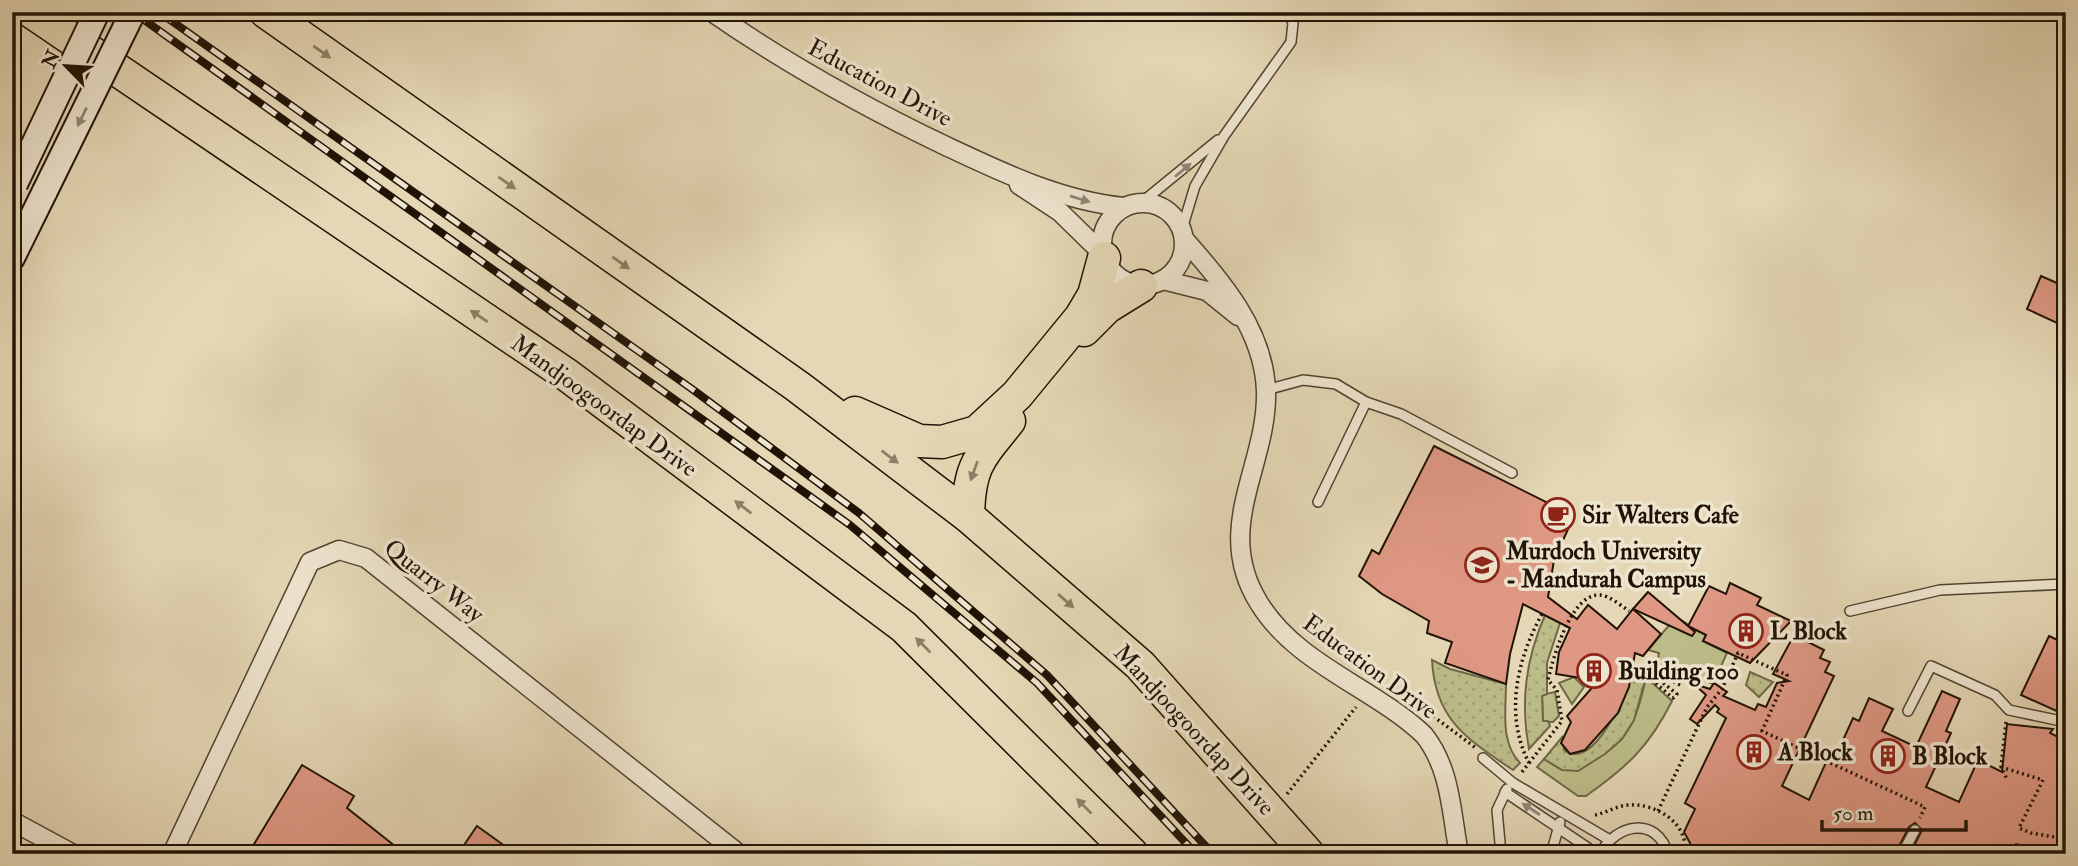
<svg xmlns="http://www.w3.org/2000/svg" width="2078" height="866" viewBox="0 0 2078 866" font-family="'IM FELL Double Pica',serif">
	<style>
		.grass { fill: #bcbc88; stroke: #6e6847; stroke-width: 2 }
		.garden { fill: url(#garden-dots); stroke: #6e6847; stroke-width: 2 }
		.building { fill: #df9884; stroke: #201306; stroke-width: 2 }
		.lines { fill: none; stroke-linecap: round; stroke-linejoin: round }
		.lane-casing { stroke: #514432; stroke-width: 12 }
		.street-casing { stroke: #514432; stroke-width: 21 }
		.secondary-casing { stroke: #201306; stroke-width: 28 }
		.highway-casing { stroke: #201306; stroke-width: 35 }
		.path { stroke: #201306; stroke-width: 3.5; stroke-dasharray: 2 3.5; stroke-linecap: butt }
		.lane { stroke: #eee5cf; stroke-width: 9 }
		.street { stroke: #eee5cf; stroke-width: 18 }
		.secondary { stroke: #eee5cf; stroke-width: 24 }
		.highway { stroke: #e5d7b5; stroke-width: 32 }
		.rail-casing { stroke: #201306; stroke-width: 8 }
		.rail { stroke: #eee5cf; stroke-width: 5; stroke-dasharray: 16; stroke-linecap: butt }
		.secondary-bridge-casing { stroke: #201306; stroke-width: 28; stroke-linecap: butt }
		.secondary-bridge { stroke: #eee5cf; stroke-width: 24 }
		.oneway { fill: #8c7f66 }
		.oneway2 { fill: #918675 }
		.labels { text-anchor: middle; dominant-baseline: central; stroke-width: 7; stroke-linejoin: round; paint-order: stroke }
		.street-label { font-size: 24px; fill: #201306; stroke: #eee5cf }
		.poi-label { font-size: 24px; font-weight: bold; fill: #201306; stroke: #eee5cf; text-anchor: start }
	</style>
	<defs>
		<pattern id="garden-dots" width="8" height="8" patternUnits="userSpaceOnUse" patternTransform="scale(1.75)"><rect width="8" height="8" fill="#bcbc88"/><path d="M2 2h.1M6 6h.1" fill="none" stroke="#a1a174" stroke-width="1.8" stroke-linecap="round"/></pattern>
	</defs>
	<rect width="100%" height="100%" fill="#e5d7b5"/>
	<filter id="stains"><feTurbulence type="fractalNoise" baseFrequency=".00286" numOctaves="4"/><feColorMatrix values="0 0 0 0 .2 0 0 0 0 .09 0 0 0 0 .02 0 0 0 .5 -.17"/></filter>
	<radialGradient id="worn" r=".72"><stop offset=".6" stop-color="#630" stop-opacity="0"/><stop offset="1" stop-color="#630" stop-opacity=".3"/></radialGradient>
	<g class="grass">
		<polygon points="1676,617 1706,635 1703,641 1727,653 1713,684 1657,663 1659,653 1648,650"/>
		<polygon points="1574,677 1584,687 1572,704 1559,683"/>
		<path d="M1646,677l26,24c-23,46 -45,66 -86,95h-8l-41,-29 7,-8 18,11c57,-16 72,-34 84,-93z"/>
		<polygon points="1555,692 1559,716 1553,722 1543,722 1542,695"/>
	</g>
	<g class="garden">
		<path d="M1545,615l15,8 -13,40v31l-5,2 1,25h5l2,5 -21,23c-9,-48 -3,-90 16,-134z"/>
		<path d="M1432,660l18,9 56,15c0,27 -6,58 14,79l-7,7c-46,-31 -78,-50 -81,-110z"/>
		<path d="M1632,669h6l8,8 -12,43 -12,19 -17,15 -27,17 -16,-1 -18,-11 18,-22 2,13c30,23 64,-59 68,-81z"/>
		<polygon points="1750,672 1773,682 1759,697 1746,685"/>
	</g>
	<g class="building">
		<polygon points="2041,276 2066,287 2066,303 2057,323 2027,309"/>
		<polygon points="1434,446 1574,516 1554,560 1548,597 1577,619 1588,605 1617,629 1633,609 1661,634 1643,656 1635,653 1629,687 1618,713 1585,750 1570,754 1561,743 1571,722 1567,716 1598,681 1556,674 1559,652 1570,628 1523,604 1510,654 1506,684 1445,663 1452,642 1427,633 1429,621 1382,594 1359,576 1372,550 1379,554"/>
		<polygon points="1730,583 1761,598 1757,605 1791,621 1750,663 1703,641 1706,635 1688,626 1709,586 1726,594"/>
		<polygon points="1648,592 1695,632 1692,636 1633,609"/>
		<polygon points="1794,635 1824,650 1820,658 1830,662 1825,672 1834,676 1782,786 1809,800 1828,758 1834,760 1853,718 1859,721 1869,698 1893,709 1882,731 1916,747 1942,691 1960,699 1946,731 1951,733 1926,787 1959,802 1978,760 2002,772 2007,724 2053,729 2050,733 2066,741 2066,853 2016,844 2011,854 1910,854 1922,830 1915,823 1909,827 1895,854 1696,854 1684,832 1695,809 1685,803 1726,718 1717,712 1719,709 1715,705 1697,724 1690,719 1706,695 1694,684 1710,689 1714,683 1727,692 1723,696 1755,710 1758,704 1766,707 1777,683 1789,681 1773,674"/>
		<polygon points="2049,636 2066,644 2066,704 2061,713 2021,695"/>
		<polygon points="302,765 354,796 347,808 405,854 248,854"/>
		<polygon points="477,826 516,854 458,854"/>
	</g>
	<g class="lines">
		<g class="lane-casing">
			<g id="lane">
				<polyline points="1141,203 1218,140"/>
				<polyline points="1182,229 1195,186 1224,136 1291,42 1293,23 1288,12"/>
				<polyline points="1266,390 1303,380 1336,384 1366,402 1401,414 1512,473"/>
				<polyline points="1318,502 1366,402"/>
				<polyline points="1850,611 1940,590 2066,584"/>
				<polyline points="1908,711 1931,666 1995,695 2009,710 2066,722"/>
				<polyline points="1483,758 1513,783 1608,839"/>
				<polyline points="1505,792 1597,854"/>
				<polyline points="1501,854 1497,810 1507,789"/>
				<polyline points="1551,854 1560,822"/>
				<path d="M1600,854c16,-31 57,-38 68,0"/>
				<polyline points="1902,854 1915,830"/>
			</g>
		</g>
		<g class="street-casing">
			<g id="street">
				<path d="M712,12c75,52 154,96 236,135 55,26 114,54 176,60"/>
				<polyline points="1019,185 1060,212 1103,254"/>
				<circle cx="1143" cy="244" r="41"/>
				<path d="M1184,239c38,43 80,91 82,152 2,75 -54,137 -7,212 37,61 114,84 165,132 27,34 27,77 35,119"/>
				<polyline points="1163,280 1207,291 1238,316"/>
				<polyline points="12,821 73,854"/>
				<polyline points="172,854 310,562 339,550 366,558 739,854"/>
			</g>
		</g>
		<g class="secondary-casing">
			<polyline id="secondary" points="12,258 45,191"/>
		</g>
		<g class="highway-casing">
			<g id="highway">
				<polyline points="32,12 567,375 904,627 1132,854"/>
				<polyline points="266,12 797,386 968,516 1140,665 1308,854"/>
				<polyline points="1084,330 1107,307 1141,286"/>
				<polyline points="855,413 919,441 942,442 977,432 1017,395 1081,317 1094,295 1104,258"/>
				<path d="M968,516c1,-50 11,-58 41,-95"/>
			</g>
		</g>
		<g class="path">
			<polyline points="1639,669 1673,698 1677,694 1658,679 1661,675 1680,685"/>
			<polyline points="1667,671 1683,678"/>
			<polyline points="1398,690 1476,748"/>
			<polyline points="2006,722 2001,767 2007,779"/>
			<path d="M1529,763l33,-42 -5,-31 -9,-10c5,-22 23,-87 52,-85 10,1 20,10 29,16"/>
			<polyline points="2001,767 2043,780 2019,828 2031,833 2066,839"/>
			<path d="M1522,772l7,-9c-25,-48 -12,-104 13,-149"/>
			<polyline points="1287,794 1356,707"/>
			<polyline points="1658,811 1707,707 1722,689 1738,653 1787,675 1762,731 1925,807 1920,818"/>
			<path d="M1595,815c11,-2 21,-9 33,-10 28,-2 61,18 57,49"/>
		</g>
		<use href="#lane" class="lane"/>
		<use href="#street" class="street"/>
		<use href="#secondary" class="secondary"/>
		<use href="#highway" class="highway"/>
		<g class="rail-casing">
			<g id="rail">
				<polyline points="133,12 850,525 1037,683 1196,854"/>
				<polyline points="159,12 692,389 859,513 1047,675 1213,854"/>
			</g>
		</g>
		<use href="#rail" class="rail"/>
		<g class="secondary-bridge-casing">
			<g id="secondary-bridge">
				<polyline points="15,184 97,12"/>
				<polyline points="45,191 133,12"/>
			</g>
		</g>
		<use href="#secondary-bridge" class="secondary-bridge"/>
	</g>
	<defs><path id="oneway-solid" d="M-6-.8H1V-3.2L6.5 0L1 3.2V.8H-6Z" transform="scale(1.75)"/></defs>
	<g class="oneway">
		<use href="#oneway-solid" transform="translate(322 52) rotate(35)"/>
		<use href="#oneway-solid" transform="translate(507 183) rotate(35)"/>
		<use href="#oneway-solid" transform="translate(621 263) rotate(35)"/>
		<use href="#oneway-solid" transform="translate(479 316) rotate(-146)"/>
		<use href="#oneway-solid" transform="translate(890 457) rotate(37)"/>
		<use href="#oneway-solid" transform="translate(974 471) rotate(110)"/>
		<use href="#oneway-solid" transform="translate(743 507) rotate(-143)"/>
		<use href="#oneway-solid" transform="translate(1066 601) rotate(41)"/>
		<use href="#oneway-solid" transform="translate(923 645) rotate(-135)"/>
		<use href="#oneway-solid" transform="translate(1084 806) rotate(-135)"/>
	</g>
	<g class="oneway2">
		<use href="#oneway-solid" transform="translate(82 117) rotate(116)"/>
		<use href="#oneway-solid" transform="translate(1183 170) rotate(-40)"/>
		<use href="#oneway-solid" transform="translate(1080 199) rotate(17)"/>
		<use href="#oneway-solid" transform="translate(1531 809) rotate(-147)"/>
	</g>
	<defs>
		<g id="cafe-ring" transform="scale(1.75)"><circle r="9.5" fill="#eee5cf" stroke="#8f2418" stroke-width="1.5"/><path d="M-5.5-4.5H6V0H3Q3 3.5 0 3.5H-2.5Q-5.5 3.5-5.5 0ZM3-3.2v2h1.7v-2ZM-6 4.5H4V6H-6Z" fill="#8f2418"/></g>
		<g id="university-ring" transform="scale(1.75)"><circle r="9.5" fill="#eee5cf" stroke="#8f2418" stroke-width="1.5"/><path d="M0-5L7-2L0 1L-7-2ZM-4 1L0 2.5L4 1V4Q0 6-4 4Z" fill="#8f2418"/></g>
		<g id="building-ring" transform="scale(1.75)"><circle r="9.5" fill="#eee5cf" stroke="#8f2418" stroke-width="1.5"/><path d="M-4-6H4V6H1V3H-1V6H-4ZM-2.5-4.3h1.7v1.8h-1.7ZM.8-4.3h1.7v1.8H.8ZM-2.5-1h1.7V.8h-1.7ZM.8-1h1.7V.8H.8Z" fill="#8f2418"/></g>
	</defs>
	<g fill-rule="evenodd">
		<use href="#cafe-ring" x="1558" y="515"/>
		<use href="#university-ring" x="1482" y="565"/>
		<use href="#building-ring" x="1746" y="631"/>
		<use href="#building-ring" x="1594" y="671"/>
		<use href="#building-ring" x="1754" y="752"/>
		<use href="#building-ring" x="1888" y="756"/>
	</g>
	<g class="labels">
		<g class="street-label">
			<text transform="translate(880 83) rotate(28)">Education Drive</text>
			<text transform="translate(604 406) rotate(36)">Mandjoogoordap Drive</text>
			<text transform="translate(434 581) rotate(38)">Quarry Way</text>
			<text transform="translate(1370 667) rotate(36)">Education Drive</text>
			<text transform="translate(1194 730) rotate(47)">Mandjoogoordap Drive</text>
		</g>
		<g class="poi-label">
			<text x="1582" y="515">Sir Walters Cafe</text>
			<text x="1506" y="551">Murdoch University<tspan x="1506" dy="28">- Mandurah Campus</tspan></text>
			<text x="1770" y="631">L Block</text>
			<text x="1618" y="671">Building 100</text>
			<text x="1778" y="752">A Block</text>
			<text x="1912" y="756">B Block</text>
		</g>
	</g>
	<rect width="2078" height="866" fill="none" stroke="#e5d7b5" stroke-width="42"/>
	<rect x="14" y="14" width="2050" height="838" fill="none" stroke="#201306" stroke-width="3.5"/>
	<rect x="21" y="21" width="2036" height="824" fill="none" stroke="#201306" stroke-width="2"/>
	<g transform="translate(66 66) rotate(295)" stroke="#eee5cf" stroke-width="5" paint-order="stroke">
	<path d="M0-5L12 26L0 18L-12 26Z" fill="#201306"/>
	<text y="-10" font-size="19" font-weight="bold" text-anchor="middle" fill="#201306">N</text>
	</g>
	<path d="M1822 820v10h144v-10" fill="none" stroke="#201306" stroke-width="3.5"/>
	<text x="1833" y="820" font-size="21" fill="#201306" stroke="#eee5cf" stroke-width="5" paint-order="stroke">50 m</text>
	<rect width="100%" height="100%" filter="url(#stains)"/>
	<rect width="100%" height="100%" fill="url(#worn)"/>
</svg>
